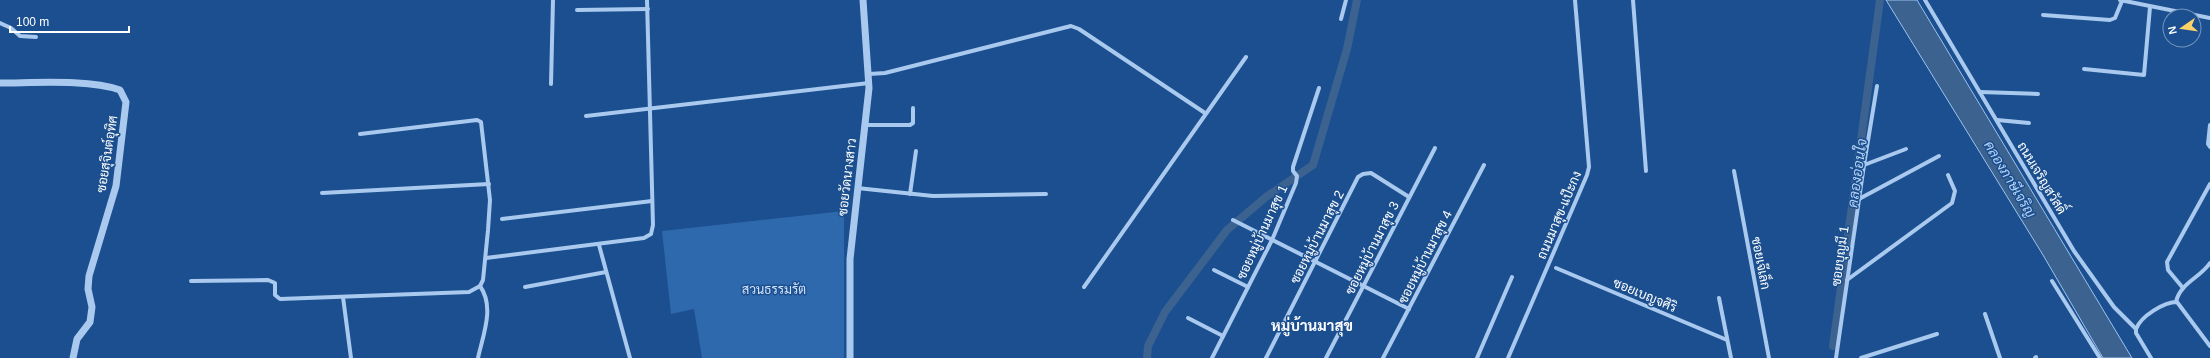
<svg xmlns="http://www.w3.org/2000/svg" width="2210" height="358" viewBox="0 0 2210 358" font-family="Helvetica,Sarabun,sans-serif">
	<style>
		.green { fill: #2e69ad }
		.water { fill: #3c6290; stroke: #9cc4f0 }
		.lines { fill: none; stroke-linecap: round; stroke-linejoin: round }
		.canal { stroke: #3c6290; stroke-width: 8 }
		.minor { stroke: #a9c9ee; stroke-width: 4 }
		.tertiary { stroke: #a9c9ee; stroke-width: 7 }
		.labels { text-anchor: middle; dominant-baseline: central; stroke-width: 3; stroke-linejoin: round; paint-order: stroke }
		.street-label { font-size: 13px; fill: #fff; stroke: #1b4f8f }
		.park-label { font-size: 13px; fill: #cfe3fa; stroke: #1b4f8f }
		.water-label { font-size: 14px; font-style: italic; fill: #b5d3f5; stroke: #1b4f8f }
		.quarter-label { font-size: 15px; font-weight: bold; fill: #fff; stroke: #1b4f8f }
	</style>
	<rect width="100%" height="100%" fill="#1b4f8f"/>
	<polygon class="green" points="844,211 844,358 702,358 694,309 671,314 662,231"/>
	<polygon class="water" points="1886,0 1917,0 2132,358 2103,358 2043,255"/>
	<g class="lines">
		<g class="canal">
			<polyline points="1833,346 1880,0"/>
			<polyline points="1147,358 1148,346 1165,312 1227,230 1266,197 1313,165 1347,49 1357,0"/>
		</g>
		<g class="minor">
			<polyline points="1633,0 1646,171"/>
			<polyline points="1925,0 2074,251 2114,307 2136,329 2136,333 2151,358"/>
			<polyline points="2120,0 2210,18"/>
			<polyline points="577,10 648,9"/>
			<polyline points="2043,15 2110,20 2115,18 2122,1"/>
			<polyline points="1341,19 1346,0"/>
			<polyline points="0,23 11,28 20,36 36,37"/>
			<polyline points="2084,69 2144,75 2150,7"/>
			<polyline points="869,74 885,73 1071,26 1079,29 1205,113"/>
			<polyline points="551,84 553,0"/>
			<polyline points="1980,92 2038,94"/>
			<polyline points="586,116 869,83"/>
			<polyline points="1997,120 2029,123"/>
			<polyline points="865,125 910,125 913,123 913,108"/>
			<polyline points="2210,125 2208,144 2210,147"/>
			<polyline points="1864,165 1906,149"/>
			<polyline points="1734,171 1769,358"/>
			<polyline points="857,188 933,196 1046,194"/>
			<polyline points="322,193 489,184"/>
			<polyline points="910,194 916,151"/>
			<polyline points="1859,199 1939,156"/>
			<polyline points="502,219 652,201"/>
			<polyline points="1233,220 1409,309"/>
			<polyline points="599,245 630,358"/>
			<polyline points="486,258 644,238 651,234 653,225 647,0"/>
			<polyline points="1556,268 1727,340"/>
			<polyline points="1214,270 1248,287"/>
			<polyline points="1847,280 1952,203 1955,191 1948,175"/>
			<polyline points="191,281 268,280 275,283 275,295 280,299 469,292 480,286 483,280 488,230 490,200 481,122 477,120 360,134"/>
			<polyline points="2052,281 2100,358"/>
			<polyline points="525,287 606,272"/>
			<polyline points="1084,287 1246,57"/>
			<polyline points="2183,288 2168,270 2167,262 2210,184"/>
			<polyline points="343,297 351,358"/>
			<polyline points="1719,298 1731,358"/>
			<path d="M2176,302c4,-19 24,-24 34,-39"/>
			<polyline points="1985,314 2000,358"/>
			<polyline points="1188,318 1223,336"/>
			<path d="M2136,329c5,-13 28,-27 41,-27l33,44"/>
			<path d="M478,358c5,-23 17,-51 2,-72"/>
			<polyline points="1212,358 1272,240 1296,183 1297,176 1293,171 1293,167 1319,88"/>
			<polyline points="1266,358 1358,177 1363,174 1371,173 1409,197"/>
			<polyline points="1326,358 1435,148"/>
			<polyline points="1383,358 1484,165"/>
			<polyline points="1477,358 1512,277"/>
			<polyline points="1508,358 1587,175 1589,167 1575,0"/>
			<polyline points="1836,358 1864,165 1877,86"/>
			<polyline points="1861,358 1937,334"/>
			<polyline points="2035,358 2036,357"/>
		</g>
		<g class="tertiary">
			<path d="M0,83c34,0 89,-4 120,7l6,12 -10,84 -27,90 -1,13 4,18 -2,15 -13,17 -4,19"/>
			<polyline points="850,358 850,259 869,88 863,0"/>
		</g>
	</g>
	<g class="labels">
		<g class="street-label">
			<text transform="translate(107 154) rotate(-81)">ซอยสุจินต์อุทิศ</text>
			<text transform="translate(847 177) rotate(-83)">ซอยวัดนางสาว</text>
			<text transform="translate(2042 178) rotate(59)">ถนนเจริญสวัสดิ์</text>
			<text transform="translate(1559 215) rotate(-67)">ถนนมาสุข-แป๊ะกง</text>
			<text transform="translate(1262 232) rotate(-65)">ซอยหมู่บ้านมาสุข 1</text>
			<text transform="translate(1317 237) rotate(-63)">ซอยหมู่บ้านมาสุข 2</text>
			<text transform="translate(1372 248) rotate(-63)">ซอยหมู่บ้านมาสุข 3</text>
			<text transform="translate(1840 256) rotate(-82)">ซอยบุญมี 1</text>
			<text transform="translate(1425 257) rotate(-63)">ซอยหมู่บ้านมาสุข 4</text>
			<text transform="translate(1761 263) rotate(79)">ซอยเจ๊เล็ก</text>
			<text transform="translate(1645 295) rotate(23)">ซอยเบญจศิริ</text>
		</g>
		<g class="park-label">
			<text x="774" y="289">สวนธรรมรัต</text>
		</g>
		<g class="water-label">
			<text transform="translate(1857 173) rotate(-82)">คลองอ่อนใจ</text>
			<text transform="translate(2010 179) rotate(59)">คลองภาษีเจริญ</text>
		</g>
		<g class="quarter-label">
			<text x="1312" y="325">หมู่บ้านมาสุข</text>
		</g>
	</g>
	<g transform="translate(2182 28) rotate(257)"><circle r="19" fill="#1b4f8f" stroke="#7695bc"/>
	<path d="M0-3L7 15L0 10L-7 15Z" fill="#ffd166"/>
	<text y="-6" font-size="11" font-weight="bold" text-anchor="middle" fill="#ffffff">N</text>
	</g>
	<path d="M10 26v6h119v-6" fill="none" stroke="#ffffff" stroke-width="2"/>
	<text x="16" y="26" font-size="12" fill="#ffffff" stroke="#1b4f8f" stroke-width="3" paint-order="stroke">100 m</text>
</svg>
